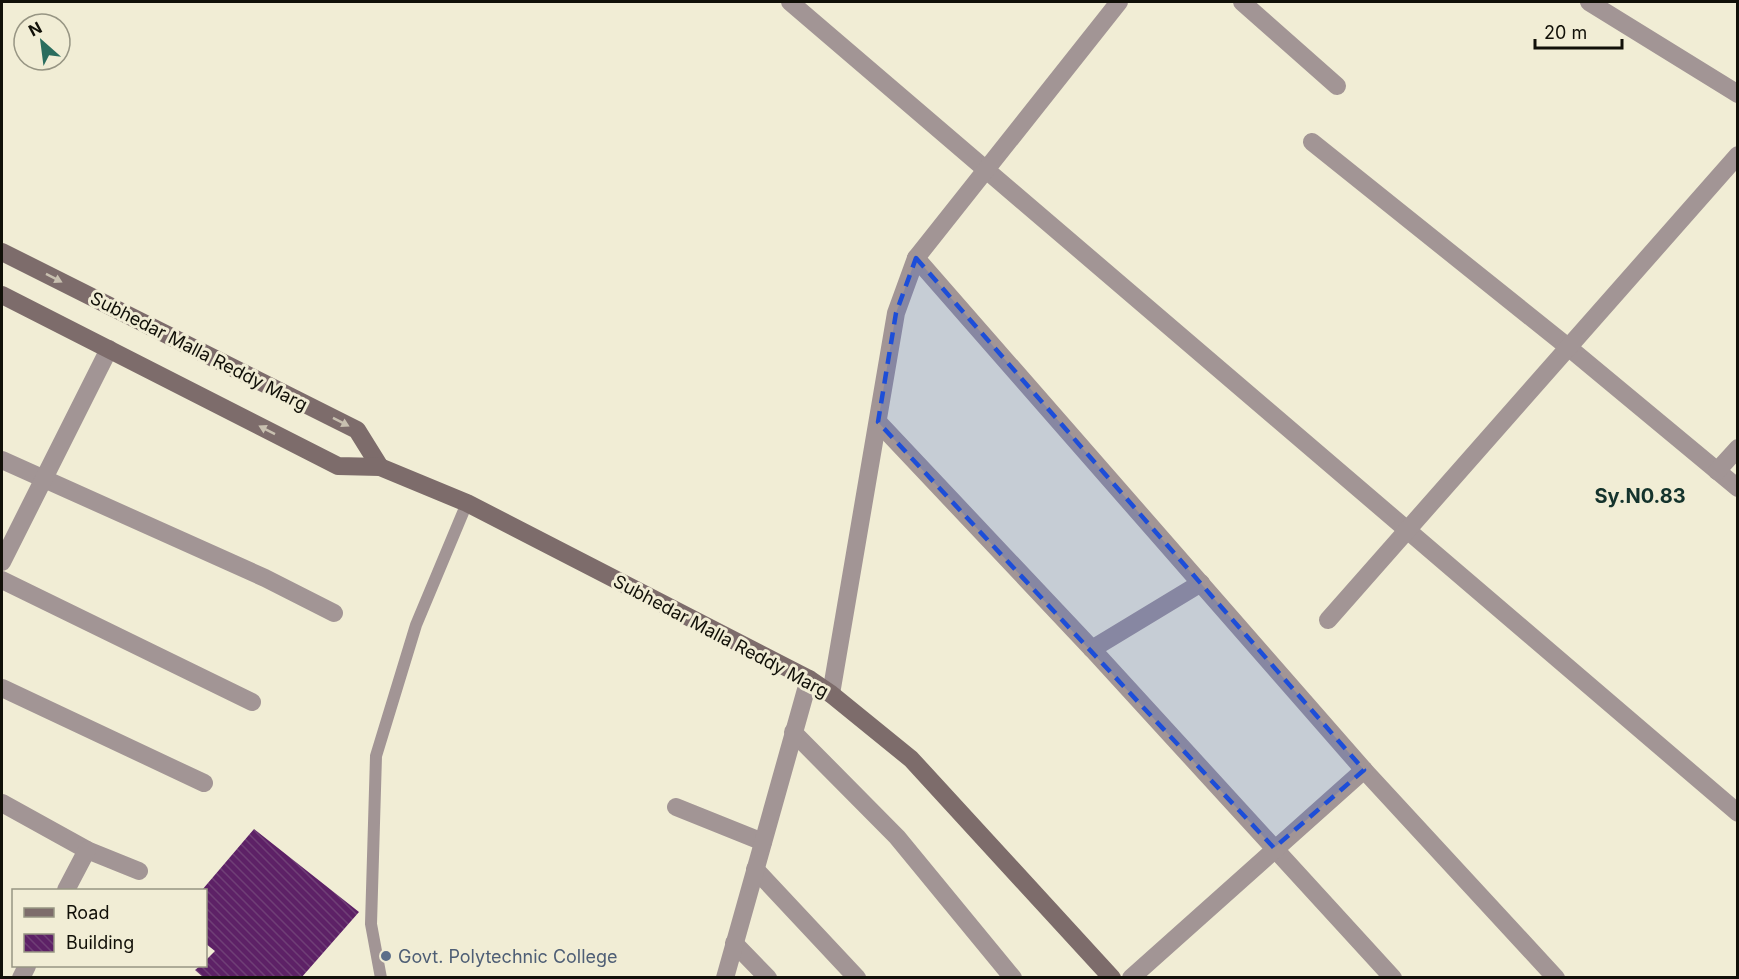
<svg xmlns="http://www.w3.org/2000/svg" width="1739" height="979" viewBox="0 0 1739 979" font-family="Inter,sans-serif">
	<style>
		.building { fill: url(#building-back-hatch) }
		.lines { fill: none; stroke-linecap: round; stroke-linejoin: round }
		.lane { stroke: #a29595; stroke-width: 12 }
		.street { stroke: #a29595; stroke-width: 18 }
		.secondary { stroke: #7d6c6b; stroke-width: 18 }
		.oneway { fill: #c8c0b0 }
		.marked { fill: #1d4ed8; fill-opacity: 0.2; stroke: #1d4ed8; stroke-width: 4.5; stroke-dasharray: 12 8; stroke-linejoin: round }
		.service-dot { fill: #5c6f8a; stroke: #f1edd5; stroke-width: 2 }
		.labels { text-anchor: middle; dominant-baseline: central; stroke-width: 6; stroke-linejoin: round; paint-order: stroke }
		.street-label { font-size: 18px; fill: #111008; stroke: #f1edd5 }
		.service-label { font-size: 18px; fill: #4e5e75; stroke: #f1edd5; text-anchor: start }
		.neighbourhood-label { font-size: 20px; font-weight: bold; fill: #14332c; stroke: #f1edd5 }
	</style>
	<defs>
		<pattern id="building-back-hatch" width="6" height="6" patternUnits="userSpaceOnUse" patternTransform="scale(1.5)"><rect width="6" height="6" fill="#5d2166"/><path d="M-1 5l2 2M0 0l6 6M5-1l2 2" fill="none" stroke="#6f3f76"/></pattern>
	</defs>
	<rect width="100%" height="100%" fill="#f1edd5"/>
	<polygon class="building" points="254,829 359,912 301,978 204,978 195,970 200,966 206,966 206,960 215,951 206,944 206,890 202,890"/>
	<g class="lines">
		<polyline class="lane" points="381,978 371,924 376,756 416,625 467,503"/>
		<g class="street">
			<polyline points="790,2 1738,813"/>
			<polyline points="1242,2 1337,86"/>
			<polyline points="1589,2 1738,94"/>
			<polyline points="1312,142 1568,347 1738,488"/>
			<polyline points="916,258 1364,770 1556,978"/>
			<polyline points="878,422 1092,649"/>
			<polyline points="2,460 265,578 334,613"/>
			<polyline points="1717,471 1738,448"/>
			<polyline points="2,562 109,349"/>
			<polyline points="2,580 252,702"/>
			<polyline points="1201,583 1092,649 1393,978"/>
			<polyline points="1328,620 1738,155"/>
			<polyline points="2,688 204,783"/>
			<polyline points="831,694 896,313 916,258 1119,2"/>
			<polyline points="793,732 897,837 1013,978"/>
			<polyline points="2,803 87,850 139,871"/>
			<polyline points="676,807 763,842"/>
			<polyline points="755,869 857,978"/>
			<polyline points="66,890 87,850"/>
			<polyline points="734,943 768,978"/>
			<polyline points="21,978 27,966"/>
			<polyline points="725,978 809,679"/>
			<polyline points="1131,978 1364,770"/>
		</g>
		<g class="secondary">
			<polyline points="2,252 357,430 380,467"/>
			<polyline points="2,295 338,466 380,467 467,503 809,679 831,694 911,759 1112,978"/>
		</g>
	</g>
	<defs><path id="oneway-solid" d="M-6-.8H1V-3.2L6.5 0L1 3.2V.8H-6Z" transform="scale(1.5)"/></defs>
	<g class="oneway">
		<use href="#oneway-solid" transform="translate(54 278) rotate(27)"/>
		<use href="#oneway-solid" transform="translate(341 422) rotate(27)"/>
		<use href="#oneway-solid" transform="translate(267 430) rotate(-153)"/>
	</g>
	<path class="marked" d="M916,258l448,512 -90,78 -396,-426 18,-109z"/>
	<circle class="service-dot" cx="386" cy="956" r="6"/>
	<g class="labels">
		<g class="street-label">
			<text transform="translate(199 351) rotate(27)">Subhedar Malla Reddy Marg</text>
			<text transform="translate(721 636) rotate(28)">Subhedar Malla Reddy Marg</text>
		</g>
		<g class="service-label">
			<text x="398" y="956">Govt. Polytechnic College</text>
		</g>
		<g class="neighbourhood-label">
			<text x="1640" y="496">Sy.N0.83</text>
		</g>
	</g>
	<rect width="1739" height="979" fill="none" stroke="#111008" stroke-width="6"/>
	<rect x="12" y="889" width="195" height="78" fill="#f1edd5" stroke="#979583" stroke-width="1.5"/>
	<rect x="24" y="908" width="30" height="9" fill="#7d6c6b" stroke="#979583" stroke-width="1.5"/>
	<text x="66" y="919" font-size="18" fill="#111008">Road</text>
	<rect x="24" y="934" width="30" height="18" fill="url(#building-back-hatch)" stroke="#979583" stroke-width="1.5"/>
	<text x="66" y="949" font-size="18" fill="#111008">Building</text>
	<g transform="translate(42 42) rotate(332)"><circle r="28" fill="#f1edd5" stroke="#979583" stroke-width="1.5"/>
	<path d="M0-4.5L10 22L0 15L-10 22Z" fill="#2a6d5e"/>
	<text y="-9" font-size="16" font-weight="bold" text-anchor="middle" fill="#111008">N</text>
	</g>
	<path d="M1535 39v9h87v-9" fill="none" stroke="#111008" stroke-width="3"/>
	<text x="1544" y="39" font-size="18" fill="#111008" stroke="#f1edd5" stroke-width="4.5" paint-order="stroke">20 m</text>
</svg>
